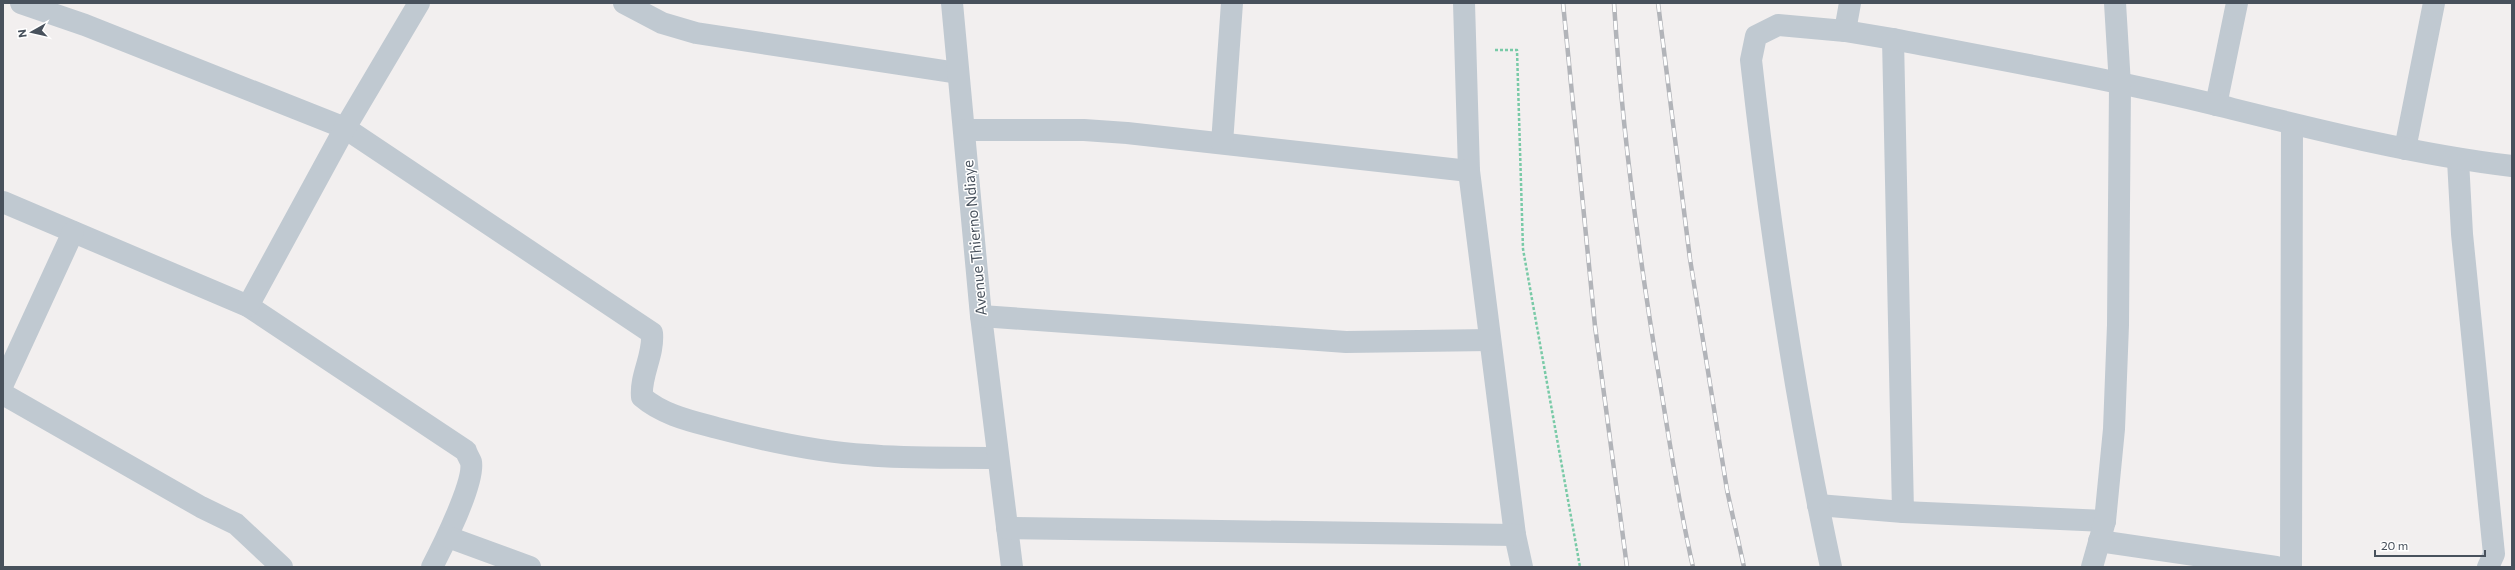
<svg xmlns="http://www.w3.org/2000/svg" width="2515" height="570" viewBox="0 0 2515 570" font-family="Commissioner,sans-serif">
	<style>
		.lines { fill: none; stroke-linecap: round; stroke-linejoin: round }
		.path { stroke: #79caa7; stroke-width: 2.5; stroke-dasharray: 3 2; stroke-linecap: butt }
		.minor { stroke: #c0c9d1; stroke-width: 22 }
		.rail-casing { stroke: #b2b4b9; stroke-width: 4.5 }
		.rail { stroke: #fff; stroke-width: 3; stroke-dasharray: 9; stroke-linecap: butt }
		.labels { text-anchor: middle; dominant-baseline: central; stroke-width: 3; stroke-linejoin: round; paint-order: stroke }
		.street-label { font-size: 15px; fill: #48515c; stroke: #fff }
	</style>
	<rect width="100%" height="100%" fill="#f2efef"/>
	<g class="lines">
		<polyline class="path" points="1495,50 1517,50 1523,249 1580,567"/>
		<g class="minor">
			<path d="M21,3l64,22 260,103 307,205c2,23 -12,42 -10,64 21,18 49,24 75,31 49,13 99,24 150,27 43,4 87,2 131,3"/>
			<polyline points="624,3 662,23 696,33 958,73"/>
			<polyline points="952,3 981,316 1012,567"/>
			<polyline points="1464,3 1469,171 1515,535 1522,567"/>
			<polyline points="1845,31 1850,3"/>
			<polyline points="1893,39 1903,512"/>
			<polyline points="2216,105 2237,3"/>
			<polyline points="965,130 1084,130 1127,133 1469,171"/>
			<polyline points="1222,143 1232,3"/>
			<polyline points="2405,149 2434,3"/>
			<polyline points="2458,160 2462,234 2494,554 2488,567"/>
			<path d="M3,202l245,104 218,145c1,4 4,8 5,11 4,20 -29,86 -39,105"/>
			<polyline points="248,306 345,128 419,3"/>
			<polyline points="981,316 1346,342 1490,340"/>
			<polyline points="3,384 73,232"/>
			<polyline points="3,394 201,507 236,524 282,567"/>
			<polyline points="1818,505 1903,512 2105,521"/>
			<polyline points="1007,528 1515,535"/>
			<polyline points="448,537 530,567"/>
			<polyline points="2099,541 2276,567"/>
			<path d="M1831,567c-36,-167 -61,-337 -80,-507l5,-24 22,-11 67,6 48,8c108,21 217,40 324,66 97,24 195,49 295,61"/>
			<polyline points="2092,567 2105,521 2114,429 2118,325 2120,85 2115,3"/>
			<polyline points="2291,567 2292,124"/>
		</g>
		<g class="rail-casing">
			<g id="rail">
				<polyline points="1563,3 1595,326 1627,567"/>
				<path d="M1614,3c8,127 25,254 46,380 10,62 19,123 33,184"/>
				<polyline points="1658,3 1690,259 1727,490 1744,567"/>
			</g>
		</g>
		<use href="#rail" class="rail"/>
	</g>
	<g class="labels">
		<g class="street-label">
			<text transform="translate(974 238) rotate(-95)">Avenue Thierno Ndiaye</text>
		</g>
	</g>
	<rect width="2515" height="570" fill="none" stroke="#48515c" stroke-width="8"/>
	<g transform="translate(32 32) rotate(262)" stroke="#ffffff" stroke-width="3" paint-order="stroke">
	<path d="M0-3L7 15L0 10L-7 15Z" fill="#48515c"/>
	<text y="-6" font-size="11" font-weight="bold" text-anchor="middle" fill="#48515c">N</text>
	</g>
	<path d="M2375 550v6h110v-6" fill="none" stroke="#48515c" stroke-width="2"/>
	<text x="2381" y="550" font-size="12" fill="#48515c" stroke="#ffffff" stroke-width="3" paint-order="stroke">20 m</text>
</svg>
